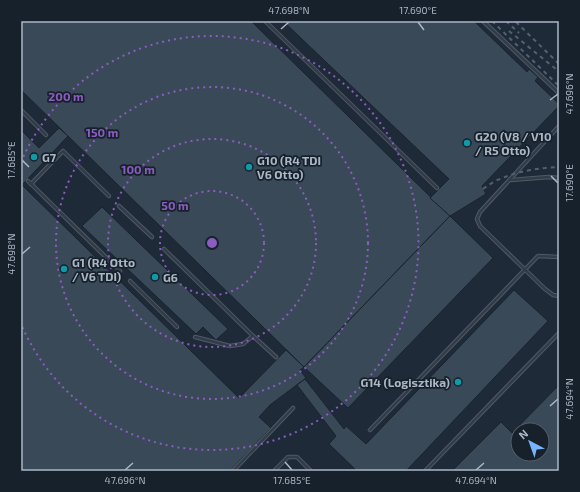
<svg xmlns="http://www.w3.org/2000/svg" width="580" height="492" viewBox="0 0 580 492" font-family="'Exo 2',sans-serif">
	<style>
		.building { fill: #394958; stroke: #19232e; fill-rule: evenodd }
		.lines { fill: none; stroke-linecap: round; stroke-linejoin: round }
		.service-casing { stroke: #4f5a66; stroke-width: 4.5 }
		.service { stroke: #313c48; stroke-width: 2.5 }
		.rail { stroke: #536070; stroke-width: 2; stroke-dasharray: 4 4; stroke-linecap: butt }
		.ticks { fill: none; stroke: #abb7c5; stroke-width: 1.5 }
		.ring { fill: none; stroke: #8c5dc1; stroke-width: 2; stroke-dasharray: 2 4 }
		.culture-dot { fill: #0f9aa8; stroke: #17212c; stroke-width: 1.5 }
		.labels { text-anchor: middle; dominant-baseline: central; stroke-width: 3.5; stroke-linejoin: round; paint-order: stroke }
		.poi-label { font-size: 12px; font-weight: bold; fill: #abb7c5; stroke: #17212c; text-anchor: start }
		.centre { fill: #8c5dc1; stroke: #17212c; stroke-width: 2 }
		.ring-label { font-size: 12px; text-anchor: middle; font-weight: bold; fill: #8c5dc1; stroke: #17212c; stroke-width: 3.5; stroke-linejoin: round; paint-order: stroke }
		.neatline { fill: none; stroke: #abb7c5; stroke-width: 1.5 }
		.ticks-label { font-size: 10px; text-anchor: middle; fill: #abb7c5 }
	</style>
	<rect width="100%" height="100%" fill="#1e2a38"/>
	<g class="building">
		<polygon points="21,21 251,21 450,216 304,367 21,90"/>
		<polygon points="283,21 474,21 527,72 529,69 538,77 535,81 559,104 559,106 482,186 486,194 450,216 430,198 449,179"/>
		<polygon points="59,128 68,136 22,185 21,130 39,148"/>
		<polygon points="21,184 239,398 286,350 304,367 300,370 306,378 270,405 259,417 271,428 230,471 21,471"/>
		<polygon points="102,207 228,329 216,340 203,327 196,334 82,226"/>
		<polygon points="450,216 493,258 348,408 304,367"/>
		<polygon points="514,290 548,321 406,471 357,471 329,444 336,436 297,385 305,379 344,429 346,426 366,444"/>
		<path d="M559,385v86h-107l49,-49 11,11zM518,430h24v24h-24z"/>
	</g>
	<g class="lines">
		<g class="service-casing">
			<g id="service">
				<polyline points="265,21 437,188"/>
				<polyline points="483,21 559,93"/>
				<polyline points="21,110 46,135"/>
				<polyline points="559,126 480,212 477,219 480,226 545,289 553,295 559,296"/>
				<polyline points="511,180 549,177 559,178"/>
				<polyline points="28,181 120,271"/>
				<polyline points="31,184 63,151 109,196"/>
				<polyline points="119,206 152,237"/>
				<polyline points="164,249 253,336 243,344 230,346 195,337"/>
				<polyline points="130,281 177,327"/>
				<polyline points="253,336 276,357"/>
				<polyline points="370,430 538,256 559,257"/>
				<polyline points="233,471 293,408"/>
				<polyline points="274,471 288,457 297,457 311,471"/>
				<polyline points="425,471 559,333"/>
			</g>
		</g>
		<use href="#service" class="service"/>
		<g class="rail">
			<polyline points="492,21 559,86"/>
			<polyline points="506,21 519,33"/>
			<polyline points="516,22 559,64"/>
			<polyline points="509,31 557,70"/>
			<path d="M483,189c6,-4 11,-8 17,-10 18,-8 39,-11 59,-12"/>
		</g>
	</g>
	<path class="ticks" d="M418,22l6,8M281,29l8,-7M550,100l8,-6M22,160l7,7M551,176l7,7M22,254l8,-7M550,406l8,-7M285,462l7,8M125,470l8,-7M476,470l8,-7"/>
	<g class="ring">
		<circle cx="212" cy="243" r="52"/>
		<circle cx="212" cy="243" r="104"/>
		<circle cx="212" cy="243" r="156"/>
		<path d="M21 162A207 207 0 1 1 21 324"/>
	</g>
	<g class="culture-dot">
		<circle cx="467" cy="143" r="4"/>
		<circle cx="34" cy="157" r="4"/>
		<circle cx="249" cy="167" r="4"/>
		<circle cx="64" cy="269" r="4"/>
		<circle cx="155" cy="277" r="4"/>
		<circle cx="458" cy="382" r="4"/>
	</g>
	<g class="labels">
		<g class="poi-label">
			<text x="475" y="136">G20 (V8 / V10<tspan x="475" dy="14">/ R5 Otto)</tspan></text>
			<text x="42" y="157">G7</text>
			<text x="257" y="160">G10 (R4 TDI<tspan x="257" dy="14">V6 Otto)</tspan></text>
			<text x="72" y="262">G1 (R4 Otto<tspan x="72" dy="14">/ V6 TDI)</tspan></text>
			<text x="163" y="277">G6</text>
			<text x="450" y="382" text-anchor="end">G14 (Logisztika)</text>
		</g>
	</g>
	<circle cx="212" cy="243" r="6" class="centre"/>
	<g class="ring-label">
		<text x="66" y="101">200 m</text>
		<text x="102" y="137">150 m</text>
		<text x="138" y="174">100 m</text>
		<text x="175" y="210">50 m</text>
	</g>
	<rect width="580" height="492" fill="none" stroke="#17212c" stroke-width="44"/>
	<g transform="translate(530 442) rotate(319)"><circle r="19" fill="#17212c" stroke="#525d69"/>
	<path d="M0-3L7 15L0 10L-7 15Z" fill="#77b3ff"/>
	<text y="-6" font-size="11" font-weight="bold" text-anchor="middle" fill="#abb7c5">N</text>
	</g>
	<rect x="22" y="22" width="536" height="448" class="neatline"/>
	<g class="ticks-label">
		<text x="289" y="14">47.698°N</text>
		<text x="418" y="14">17.690°E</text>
		<text transform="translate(569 94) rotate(-90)" y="4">47.696°N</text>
		<text transform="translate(11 160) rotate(-90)" y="4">17.685°E</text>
		<text transform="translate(569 183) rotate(-90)" y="4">17.690°E</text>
		<text transform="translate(11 254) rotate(-90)" y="4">47.698°N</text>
		<text transform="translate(569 399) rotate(-90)" y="4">47.694°N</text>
		<text x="125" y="484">47.696°N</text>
		<text x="292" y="484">17.685°E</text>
		<text x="476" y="484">47.694°N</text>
	</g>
</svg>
